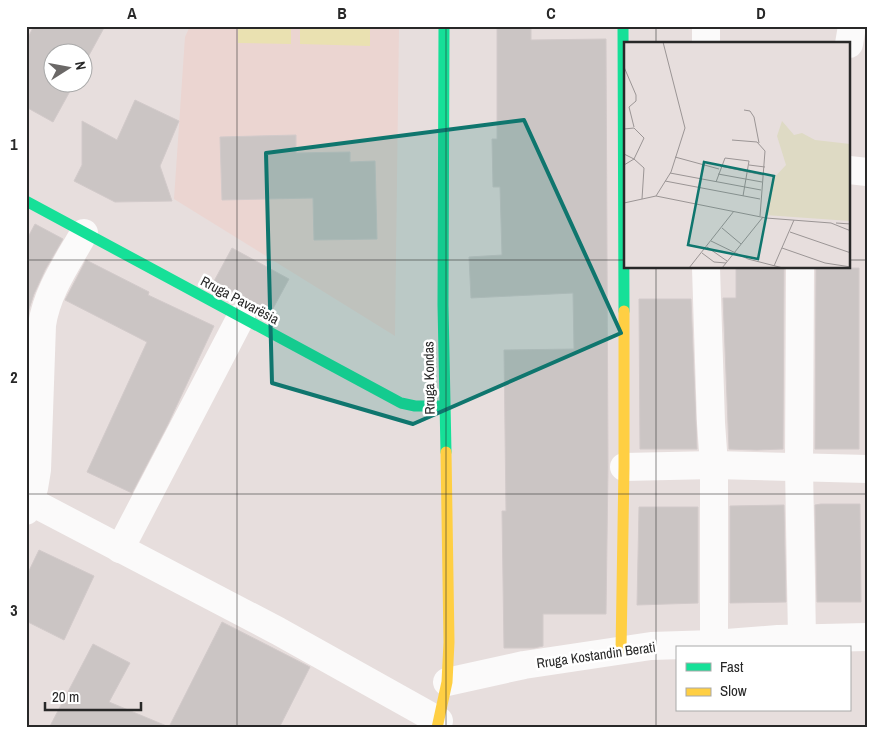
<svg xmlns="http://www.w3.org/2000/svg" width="893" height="754" viewBox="0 0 893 754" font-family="'Archivo Narrow',sans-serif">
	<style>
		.education { fill: #ebd5d1 }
		.pitch { fill: #eae1b1 }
		.building { fill: #cbc5c4; stroke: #d2caca }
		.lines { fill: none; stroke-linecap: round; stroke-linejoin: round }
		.street { stroke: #fbfafa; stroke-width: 28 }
		.fast { stroke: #16e098; stroke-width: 11 }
		.slow { stroke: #ffcf43; stroke-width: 11 }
		.marked { fill: #0f766e; fill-opacity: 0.2; stroke: #0f766e; stroke-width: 4; stroke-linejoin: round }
		.grid { fill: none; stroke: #282828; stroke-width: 1; stroke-opacity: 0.55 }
		.labels { text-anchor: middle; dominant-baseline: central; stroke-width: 5; stroke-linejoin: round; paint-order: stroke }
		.street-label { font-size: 14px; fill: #282828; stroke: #fff }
		.inset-road { fill: none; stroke: #9b9595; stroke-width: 1 }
		.view { fill: #0f766e; fill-opacity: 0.15; stroke: #0f766e; stroke-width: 2.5 }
		.inset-edge { fill: none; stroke: #282828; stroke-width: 2.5 }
		.neatline { fill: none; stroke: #282828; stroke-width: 2 }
		.grid-label { font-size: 16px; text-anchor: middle; font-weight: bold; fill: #282828 }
	</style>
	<rect width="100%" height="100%" fill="#e7dedd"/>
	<polygon class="education" points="190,26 399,26 395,336 174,199 185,37"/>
	<g class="pitch">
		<polygon points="238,26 291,26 291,44 238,43"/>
		<polygon points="300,26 370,26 370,46 300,44"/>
	</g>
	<g class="building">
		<polygon points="34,26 105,26 82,68 82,52 52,52 52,82 75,82 53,122 26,107 26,41"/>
		<polygon points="497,26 531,26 531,40 606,39 608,467 606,614 543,614 543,646 534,648 504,648 502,511 506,511 504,350 574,349 573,293 471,298 469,257 502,255 500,187 493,187 492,139 497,139"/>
		<polygon points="135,100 179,121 160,166 172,201 115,202 74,181 82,165 82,121 117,140"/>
		<polygon points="296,135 296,153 350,152 350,162 375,161 377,239 314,240 313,198 222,200 220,137"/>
		<polygon points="35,224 63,239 45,270 34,294 29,309 26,328 26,241"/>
		<polygon points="232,248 289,279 270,314 213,283"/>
		<polygon points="86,260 149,292 148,295 214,326 168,424 132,493 87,472 147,342 65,300"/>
		<polygon points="736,268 784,268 783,449 757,450 729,449 723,298 736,298"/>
		<polygon points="816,268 859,268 859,449 815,449"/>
		<polygon points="639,299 691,299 697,449 640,449"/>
		<polygon points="821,504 860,504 861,602 817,602 815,505"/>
		<polygon points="784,505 786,602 730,603 730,506"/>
		<polygon points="639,507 698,507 698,603 637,605"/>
		<polygon points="39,550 94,576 64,640 26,621 26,577"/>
		<polygon points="222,622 310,667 279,728 49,728 93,644 130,663 109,702 169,727"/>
	</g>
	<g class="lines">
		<g class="street">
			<polyline points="706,26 706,44"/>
			<polyline points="849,44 852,26"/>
			<polyline points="849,170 867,172"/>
			<polyline points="706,268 711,423 714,465 714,644"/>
			<polyline points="800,268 799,467 802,638"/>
			<polyline points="624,467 714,465 867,469"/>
			<polyline points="26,499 278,631 439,721"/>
			<path d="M26,511l8,-23 3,-18 5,-145c5,-34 26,-63 42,-92"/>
			<polyline points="120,549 241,317"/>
			<polyline points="447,682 524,665 651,646 714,644 778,639 867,637"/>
		</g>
		<g class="fast">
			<polyline points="444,26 443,305 446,452"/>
			<polyline points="623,26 624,311"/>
			<polyline points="26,201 401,403 415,406 444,406"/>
		</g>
		<g class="slow">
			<polyline points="621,651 624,467 624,311"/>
			<polyline points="437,728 447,682 449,642 446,452"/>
		</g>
	</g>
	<path class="marked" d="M524,120l97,213 -208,91 -141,-41 -6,-230z"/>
	<path class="grid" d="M237,26v702M446,26v702M656,26v18M26,260h600M849,260h18M656,268v460M26,494h841"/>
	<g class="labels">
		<g class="street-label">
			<text transform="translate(240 300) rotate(28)">Rruga Pavarësia</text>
			<text transform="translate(429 378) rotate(-91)">Rruga Kondas</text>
			<text transform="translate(596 655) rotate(-8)">Rruga Kostandin Berati</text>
		</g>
	</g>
	<g transform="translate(624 42)">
		<rect width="226" height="226" fill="#e7dedd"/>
		<path d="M158,79l12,14 8,-2 13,7 35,4v77l-85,-6 8,-36 13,-14 -9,-29z" fill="#dedac4"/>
		<path class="inset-road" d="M0,25l12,28v6l-7,6 5,20M120,68l6,1 4,6 5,26M0,87l10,-1 10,10 -10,21 10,9 -2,31M108,98l25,2 8,9 -5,65M0,112l10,5 -10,6M51,115l44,12M125,123l16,2M96,124l43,9M46,131l91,17M94,132l44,8M41,139l95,18M92,140l9,-24 24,3 -6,35M32,154l15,-24 14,-44 -22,-86M0,161l32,-7 110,22 65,5 20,8M212,181l15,1M98,186l19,16M166,190l61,21M87,199l37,18 35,9M83,205l20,14M158,206l43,15 26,4M78,211l12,9 12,1M150,224l20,-46M65,226l45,-57M98,226l41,-51"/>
		<path class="view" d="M80,120l70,14 -16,83 -70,-14z"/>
		<rect width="226" height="226" class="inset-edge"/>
	</g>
	<rect width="893" height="754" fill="none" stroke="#ffffff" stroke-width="55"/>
	<rect x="676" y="646" width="175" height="65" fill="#ffffff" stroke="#a9a9a9"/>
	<rect x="686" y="663" width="25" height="8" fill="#16e098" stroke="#a9a9a9"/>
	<text x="720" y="672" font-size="15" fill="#282828">Fast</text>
	<rect x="686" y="688" width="25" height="8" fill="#ffcf43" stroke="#a9a9a9"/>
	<text x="720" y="696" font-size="15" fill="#282828">Slow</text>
	<g transform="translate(68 68) rotate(79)"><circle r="24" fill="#ffffff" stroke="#a9a9a9"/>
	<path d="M0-4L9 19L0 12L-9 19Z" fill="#6b6867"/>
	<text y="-8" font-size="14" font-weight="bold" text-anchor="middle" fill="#282828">N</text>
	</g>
	<path d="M45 702v8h96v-8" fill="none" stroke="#282828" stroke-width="2.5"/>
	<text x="52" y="702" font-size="15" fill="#282828" stroke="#ffffff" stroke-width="4" paint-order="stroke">20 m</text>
	<rect x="28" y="28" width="838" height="698" class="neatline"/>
	<g class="grid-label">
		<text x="132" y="19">A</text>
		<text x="342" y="19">B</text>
		<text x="551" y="19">C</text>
		<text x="761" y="19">D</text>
		<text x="14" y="150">1</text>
		<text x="14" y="383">2</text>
		<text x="14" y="616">3</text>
	</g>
</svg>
